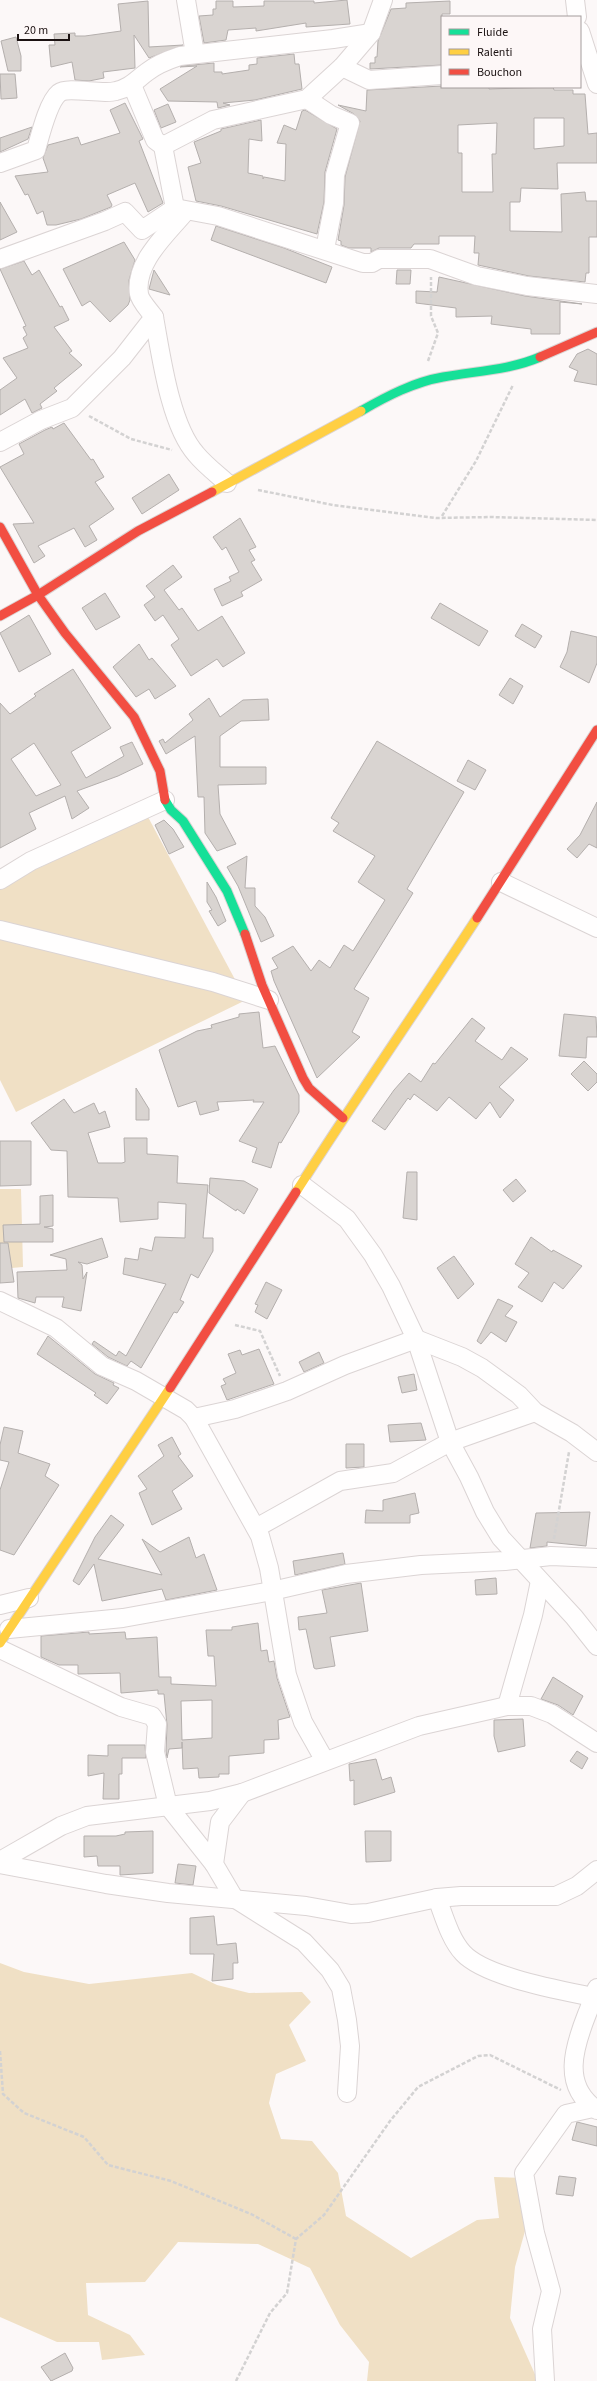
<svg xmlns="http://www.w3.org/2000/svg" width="597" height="2381" viewBox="0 0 597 2381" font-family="'Source Sans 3',sans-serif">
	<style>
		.green { fill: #f0e0c5 }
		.building { fill: #d9d4d1; stroke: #b4afad; fill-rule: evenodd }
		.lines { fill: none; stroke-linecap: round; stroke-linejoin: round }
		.street-casing { stroke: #dbd4d4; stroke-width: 20 }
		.fast-casing { stroke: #dbd4d4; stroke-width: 11 }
		.slow-casing { stroke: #dbd4d4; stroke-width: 11 }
		.jam-casing { stroke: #dbd4d4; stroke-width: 11 }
		.path { stroke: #d3d2d2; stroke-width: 2.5; stroke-dasharray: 4 2; stroke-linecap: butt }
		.street { stroke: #fffefe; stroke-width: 18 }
		.fast { stroke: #16e098; stroke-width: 9 }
		.slow { stroke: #ffcf43; stroke-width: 9 }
		.jam { stroke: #f24e42; stroke-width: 9 }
	</style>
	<rect width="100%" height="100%" fill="#fcf8f8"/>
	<g class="green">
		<polygon points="148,817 246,1000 16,1112 0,1080 0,886"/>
		<polygon points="0,1189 21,1189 23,1267 0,1269"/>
		<polygon points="0,1963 24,1972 89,1984 192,1973 217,1985 249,1993 302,1992 311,2002 289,2025 306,2061 276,2074 269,2103 281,2139 312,2141 338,2173 346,2216 411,2258 477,2220 499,2218 494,2177 527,2178 530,2213 515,2267 510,2318 538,2381 367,2381 369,2362 340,2325 310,2268 258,2244 178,2242 145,2282 86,2283 88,2315 130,2335 145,2355 102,2360 99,2342 57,2342 0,2317"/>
	</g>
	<g class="building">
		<polygon points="347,0 350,24 306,27 306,23 256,31 256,28 228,30 226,40 204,43 199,16 213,15 213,9 216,9 216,1 233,1 233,7 264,6 264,1 314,1 314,3"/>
		<polygon points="148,1 149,47 183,45 149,58 134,35 135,68 103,72 104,78 89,81 75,80 72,62 51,67 49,45 55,45 54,34 75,33 75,36 85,36 121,31 118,4"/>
		<polygon points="450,1 450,14 442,14 442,65 370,69 370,63 375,63 375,57 377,57 378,41 391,9 406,8 406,3"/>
		<polygon points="16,37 21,56 21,71 8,71 1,41"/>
		<polygon points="294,54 295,64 299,64 302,89 255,100 223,103 230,105 218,108 217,102 168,101 160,89 197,66 180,67 182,66 214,63 214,72 222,72 222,74 249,70 249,65 257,64 257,58"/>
		<polygon points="0,74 15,74 17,98 1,99"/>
		<path d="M442,86l47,1v2l64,-2 1,3h19v4h12l3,40 9,-1v30h-40l1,26 -37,-1 -1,14h-10v29l52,1 -1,-38 24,-2 1,9h11v36h-8v36h-3l-1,9 -56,-6 -51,-11 1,-12h-5l1,-17h-36v8h-25l-3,4h-32l-8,4v-4h-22l-8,-3v-4l-3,-1 6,-35 1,-28 15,-56 -6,-7 -16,-9 28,6 1,-21zM534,118h30v28l-30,3zM497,123l-1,31h-4l1,38h-31v-39h-4v-28z"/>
		<polygon points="125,103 143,139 139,141 163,203 148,212 135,183 107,195 112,205 111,207 81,219 56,225 47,225 43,211 37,214 28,194 25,195 15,176 48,172 43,158 48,145 78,137 81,145 120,133 110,110"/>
		<polygon points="168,104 176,122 161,128 154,110"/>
		<polygon points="305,110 337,129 325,172 324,202 317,234 221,206 196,201 188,167 201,163 194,142 221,131 221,129 261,120 262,141 249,139 248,173 263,176 263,179 264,177 285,181 286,144 277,143 284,125 296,130 302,111"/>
		<polygon points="32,127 28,139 0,152 0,138"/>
		<polygon points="0,202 17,232 0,240"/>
		<polygon points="216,226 284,248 332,267 326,283 211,240"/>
		<polygon points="124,242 135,260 129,280 130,300 128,305 110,322 90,301 82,306 63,269"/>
		<polygon points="24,261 32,275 39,270 60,307 62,306 69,320 54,327 72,351 69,353 82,365 54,388 57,391 40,404 42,408 32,413 25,399 0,415 0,390 17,378 3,358 28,348 23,338 27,335 23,327 26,326 0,269"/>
		<polygon points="154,270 170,295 149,289"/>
		<polygon points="397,270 411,270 410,284 396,284"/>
		<polygon points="439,277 525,296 582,304 560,302 560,334 531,334 531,329 491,324 492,316 456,317 456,308 416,303 416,291 437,292"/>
		<polygon points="588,349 597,354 597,385 574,381 578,371 569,367 577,354"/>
		<polygon points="64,423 91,460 93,459 104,477 95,482 114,509 89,526 97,540 85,547 74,528 38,546 45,556 34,563 13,524 34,523 0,467 24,454 19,444 45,430 52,427 53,429"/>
		<polygon points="169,474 179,490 142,514 132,498"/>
		<polygon points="240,518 256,547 249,550 255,560 251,562 262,580 241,592 243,596 222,606 214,589 231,581 229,577 239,572 226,547 222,550 213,537"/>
		<polygon points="173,565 182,577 164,590 179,610 182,608 198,631 222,616 245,653 223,667 217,659 191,676 171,645 179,639 163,615 155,621 144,605 155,597 146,586"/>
		<polygon points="105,593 120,617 96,630 82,608"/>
		<polygon points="440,603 488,631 479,646 431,618"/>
		<polygon points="29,615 51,654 19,672 0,633"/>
		<polygon points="522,624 542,636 535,648 515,636"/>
		<polygon points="571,631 597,637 597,663 589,683 560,667 567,652"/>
		<polygon points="139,644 149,660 152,658 176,686 155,699 149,689 136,697 113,667"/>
		<path d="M73,669l38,59 -40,24 15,26 38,-22 -4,-9 12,-5 11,22 -25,12 -41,15 12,17 -17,11 -7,-23 -36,17 7,16 -36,19v-145l10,11 26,-18 -2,-2zM34,743l27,42 -25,11 -25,-37z"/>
		<polygon points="510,678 523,686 513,704 499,695"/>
		<polygon points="209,698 220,717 243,700 268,699 269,720 241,721 220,736 220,767 266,767 266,784 218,785 220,814 236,844 217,851 205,833 204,797 198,797 195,736 166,754 159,741 163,739 165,743 193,720 189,714"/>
		<polygon points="377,741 464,792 407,889 413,893 354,989 369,998 352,1032 360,1037 317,1078 274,981 271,971 278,968 272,958 293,946 311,971 319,960 330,968 344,945 353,951 385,900 358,882 375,856 333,831 339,823 331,818"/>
		<polygon points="468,760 486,770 475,790 457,781"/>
		<polygon points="597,802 597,848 589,844 577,858 567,849 580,835"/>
		<polygon points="164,820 173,829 184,847 169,854 155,825"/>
		<polygon points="247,856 245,888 255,888 255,906 265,917 274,936 261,942 238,886 227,867"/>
		<polygon points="207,882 216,897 226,921 218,926 209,911 212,910 207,902"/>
		<polygon points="259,1012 263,1048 275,1046 299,1095 299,1112 281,1143 279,1142 271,1168 252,1162 257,1148 239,1141 264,1102 253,1102 254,1100 217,1102 219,1110 200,1115 196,1101 178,1107 159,1050 197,1031 212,1028 211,1025 239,1017 239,1014"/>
		<polygon points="564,1014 596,1017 597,1037 587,1037 586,1058 559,1056"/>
		<polygon points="472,1018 485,1028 475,1041 502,1060 511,1047 528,1059 499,1087 514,1100 500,1118 490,1102 476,1119 449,1097 437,1111 414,1094 410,1100 408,1098 385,1130 372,1121 394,1090 409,1073 421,1082 433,1063 435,1064"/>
		<polygon points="584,1061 597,1074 597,1082 588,1091 571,1074"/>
		<polygon points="136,1088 149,1109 149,1120 136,1120"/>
		<polygon points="64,1099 74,1113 94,1103 99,1114 105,1111 110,1127 88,1133 98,1163 122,1163 125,1162 124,1138 147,1138 147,1154 178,1156 177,1183 208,1185 203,1238 213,1238 213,1251 198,1278 191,1274 180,1300 184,1302 177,1313 174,1312 141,1368 131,1361 127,1366 108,1357 92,1344 94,1341 116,1356 119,1351 126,1356 166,1284 123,1274 125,1258 138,1260 140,1248 152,1251 155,1237 185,1238 186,1204 158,1202 158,1219 120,1222 118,1198 68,1197 67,1151 51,1150 31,1123"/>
		<polygon points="0,1141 31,1141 31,1185 0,1186"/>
		<polygon points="407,1172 417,1172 417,1220 403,1218"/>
		<polygon points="210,1178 244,1181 258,1189 244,1214 237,1209 236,1211 209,1193"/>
		<polygon points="516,1179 526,1191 513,1202 503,1190"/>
		<polygon points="53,1195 53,1226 44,1227 53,1229 53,1242 4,1242 3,1225 40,1224 40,1196"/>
		<polygon points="531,1237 552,1252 553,1250 582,1266 563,1289 554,1282 542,1302 518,1287 529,1273 515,1264"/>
		<polygon points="102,1238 108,1257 87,1264 78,1262 82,1265 83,1279 87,1272 81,1311 62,1307 64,1297 36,1297 35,1303 18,1298 17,1272 67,1270 66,1259 50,1255"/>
		<polygon points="0,1243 8,1243 14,1282 0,1283"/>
		<polygon points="454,1256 474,1284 458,1299 437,1268"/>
		<polygon points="266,1282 282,1290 267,1319 255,1312 258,1305 255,1304"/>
		<polygon points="498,1299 513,1306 505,1316 517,1322 506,1342 491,1332 481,1344 477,1341"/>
		<polygon points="48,1336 95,1374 114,1383 113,1385 119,1388 107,1404 94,1395 96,1393 37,1354"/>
		<polygon points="259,1349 274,1384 227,1400 221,1386 226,1384 223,1379 236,1373 228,1354 240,1350 242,1355"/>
		<polygon points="319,1352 324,1363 304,1372 299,1362"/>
		<polygon points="414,1374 417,1390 402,1393 398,1377"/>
		<polygon points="421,1423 426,1440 390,1442 388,1425"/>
		<polygon points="4,1427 23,1431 18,1453 50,1464 45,1476 59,1485 14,1555 0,1550 0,1490 9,1462 0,1460 0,1445"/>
		<polygon points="172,1437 181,1454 178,1456 193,1476 172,1491 182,1509 152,1525 139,1493 147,1489 138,1476 164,1456 158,1445"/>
		<polygon points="346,1444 364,1444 364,1467 346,1468"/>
		<polygon points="415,1493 419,1513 410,1515 410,1523 365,1523 366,1510 383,1511 383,1500"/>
		<polygon points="590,1512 586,1546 547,1542 547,1546 530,1548 536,1513"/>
		<polygon points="111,1515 124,1525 98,1559 162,1575 142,1539 160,1552 189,1537 196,1558 204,1554 217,1590 166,1600 162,1589 102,1601 94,1564 79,1585 73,1581 95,1537"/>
		<polygon points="343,1553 345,1564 295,1575 293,1561"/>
		<polygon points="496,1578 497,1594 476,1595 475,1580"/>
		<polygon points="361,1583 368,1631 330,1637 335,1666 316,1669 314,1668 306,1629 299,1630 298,1617 327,1613 322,1590"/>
		<path d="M258,1623l3,28 6,-1 2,12 5,-1 3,17 13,39 -12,3 1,19 -15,1v13l-35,3v18h-10v3l-20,1 -1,-10 -15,1 -1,-27v6l-13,1 -2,9 -1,-7 1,-26 -3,-31h-6v-4l-37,3 -1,-20 -42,1v-9h-19l-18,-8v-21l48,-4v2l36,-2 1,7 31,-2 2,40h12v7l45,2 -2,-30h-6l-2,-26h26v-3zM212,1700v38l-30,2 -1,-39z"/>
		<polygon points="553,1677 583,1696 573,1715 558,1705 541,1699"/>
		<polygon points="523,1719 525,1746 498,1752 494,1736 494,1720"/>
		<polygon points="108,1745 145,1745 146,1758 122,1758 122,1774 119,1774 119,1799 103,1799 104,1773 88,1776 88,1755 108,1756"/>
		<polygon points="577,1751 588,1758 582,1769 570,1761"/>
		<polygon points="376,1759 382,1780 391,1777 395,1792 354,1805 354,1780 350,1781 349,1764"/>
		<polygon points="153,1831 153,1873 120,1875 120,1866 98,1866 97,1856 84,1857 84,1836 116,1836 125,1834 125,1832"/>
		<polygon points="365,1831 391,1831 391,1861 366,1862"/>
		<polygon points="178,1864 196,1866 193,1885 175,1883"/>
		<polygon points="214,1916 217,1945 236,1943 238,1963 233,1963 233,1979 212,1981 214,1954 190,1954 190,1918"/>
		<polygon points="577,2122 597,2127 597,2146 572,2140"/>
		<polygon points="559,2176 576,2178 573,2196 556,2194"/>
		<polygon points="65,2353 73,2368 72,2371 51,2381 41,2367"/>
	</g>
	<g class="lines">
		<g class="street-casing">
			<g id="street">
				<polyline points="186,0 195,54"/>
				<polyline points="575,0 577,17"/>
				<polyline points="580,31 597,84"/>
				<polyline points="342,67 369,80 442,75"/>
				<polyline points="132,85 155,140 163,146 175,208"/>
				<polyline points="307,99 331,115 350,123 335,175 334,203 325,249"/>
				<polyline points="163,146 213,120 307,99 342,67 371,33 383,0"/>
				<path d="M0,163l36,-13c4,-14 12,-48 23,-57 9,-7 43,2 57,-2 14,-3 20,-11 31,-19 10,-8 21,-12 33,-16l153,-17 38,-6"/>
				<polyline points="0,259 105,221 125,212 142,230 175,208 218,216 363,263 372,263 379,259 430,259 477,276 527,286 597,294"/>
				<path d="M154,317c7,38 16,108 42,137 9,11 21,20 31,29"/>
				<path d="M0,442l41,-22 31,-12 50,-50 32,-41c-4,-6 -14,-16 -15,-23 -5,-32 29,-61 47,-83"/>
				<polyline points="0,880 31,861 165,800"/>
				<polyline points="501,882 597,928"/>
				<polyline points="0,930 213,982 269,1000"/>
				<polyline points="302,1185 347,1219 373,1255 391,1286 416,1339 450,1442 469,1477 485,1512 501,1538 574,1617 597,1646"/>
				<polyline points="0,1301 56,1328 102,1366 136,1381 186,1410 194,1418 260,1536 269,1568 287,1675 303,1722 325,1761"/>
				<polyline points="194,1418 235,1409 287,1391 345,1365 416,1339 462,1357 482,1368 519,1395 535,1412 572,1433 597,1452"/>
				<polyline points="256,1528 340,1481 393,1473 450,1442 535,1412"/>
				<polyline points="0,1605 29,1598"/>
				<polyline points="9,1629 123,1618 272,1591 346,1574 421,1565 505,1561 551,1556 597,1558"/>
				<polyline points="0,1649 121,1707 152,1716 157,1724 155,1752 168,1806 214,1864"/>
				<polyline points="507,1706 533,1615 540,1581"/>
				<polyline points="242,1793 220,1822 214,1864 234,1898 304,1942 330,1970 341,1988 347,2020 350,2046 347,2093"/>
				<polyline points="0,1861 61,1826 87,1816 210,1801 242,1793 419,1726 507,1706 531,1706 552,1714 597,1743"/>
				<polyline points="0,1864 106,1884 168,1893 306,1906 351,1914 368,1913 437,1898 461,1896 556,1896 577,1886 597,1870"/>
				<path d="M437,1898c7,18 13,41 26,55 22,24 97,37 130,44"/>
				<path d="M597,1988c-4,8 -6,17 -10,26 -13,33 -26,72 10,96"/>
				<polyline points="545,2381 542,2329 551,2291 535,2233 524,2173 566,2114 593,2108"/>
			</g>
		</g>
		<g class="fast-casing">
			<g id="fast">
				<path d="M361,411c26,-15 53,-29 82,-34 33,-6 67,-7 97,-20"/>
				<polyline points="165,800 171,810 183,821 227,891 245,934"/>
			</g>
		</g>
		<g class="slow-casing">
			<g id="slow">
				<polyline points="212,492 361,411"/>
				<path d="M296,1192c59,-93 121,-182 181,-274"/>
				<polyline points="0,1643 170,1388"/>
			</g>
		</g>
		<g class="jam-casing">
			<g id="jam">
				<polyline points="540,357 597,332"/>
				<polyline points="0,527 38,595 65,633 134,717 160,771 165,800"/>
				<polyline points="0,616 38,595 138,531 212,492"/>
				<polyline points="477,918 597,730"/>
				<polyline points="245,934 262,985 303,1078 309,1088 343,1118"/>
				<polyline points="170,1388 296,1192"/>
			</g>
		</g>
		<g class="path">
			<polyline points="428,361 438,333 431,316 431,277"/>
			<polyline points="89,416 131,439 172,450"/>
			<polyline points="258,490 333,505 436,518 491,517 597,520"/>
			<polyline points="442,516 476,461 513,385"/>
			<polyline points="235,1325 260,1331 280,1376"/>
			<polyline points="554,1539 569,1452"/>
			<polyline points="0,2051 3,2094 24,2113 84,2137 108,2165 171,2181 251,2214 296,2239"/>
			<polyline points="236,2381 270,2313 287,2293 296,2239 324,2215 390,2121 418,2087 478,2056 490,2055 561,2090"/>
		</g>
		<use href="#street" class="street"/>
		<use href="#fast" class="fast"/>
		<use href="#slow" class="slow"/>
		<use href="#jam" class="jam"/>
	</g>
	<rect x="441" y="16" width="140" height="72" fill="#fdf7f7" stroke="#a39b9b"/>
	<rect x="449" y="29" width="20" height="6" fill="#16e098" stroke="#a39b9b"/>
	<text x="477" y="36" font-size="12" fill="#1b1212">Fluide</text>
	<rect x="449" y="49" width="20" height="6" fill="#ffcf43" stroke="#a39b9b"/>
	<text x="477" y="56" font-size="12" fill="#1b1212">Ralenti</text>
	<rect x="449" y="69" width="20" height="6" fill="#f24e42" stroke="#a39b9b"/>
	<text x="477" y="76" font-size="12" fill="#1b1212">Bouchon</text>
	<path d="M18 34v6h51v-6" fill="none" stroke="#1b1212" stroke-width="2"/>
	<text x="24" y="34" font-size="12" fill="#1b1212" stroke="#fdf7f7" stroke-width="3" paint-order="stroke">20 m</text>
</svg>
